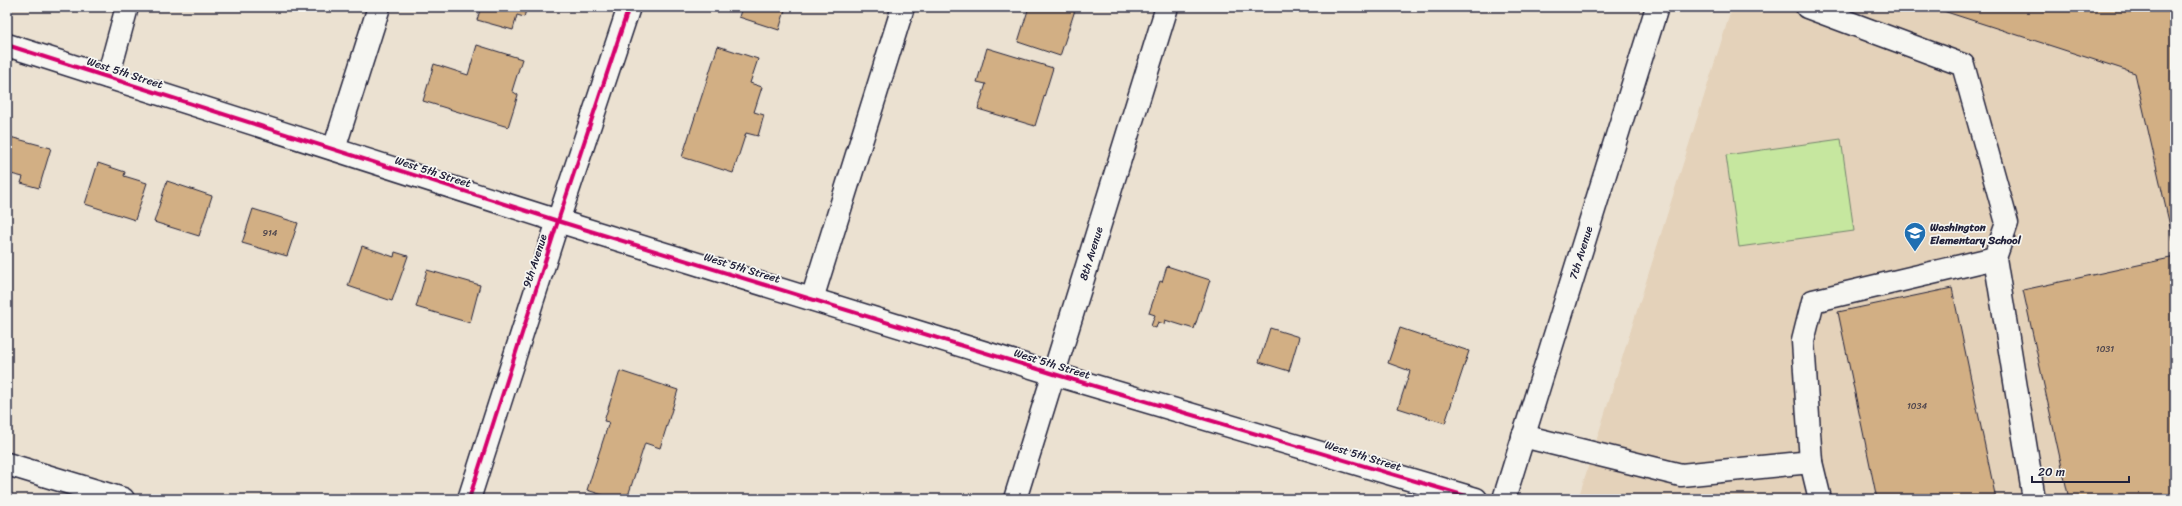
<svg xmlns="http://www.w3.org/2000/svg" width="2182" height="506" viewBox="0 0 2182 506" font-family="Sriracha,sans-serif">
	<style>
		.built { fill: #e4d2ba }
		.green { fill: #c6e79f; stroke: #74846d }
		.building { fill: #d2af84; stroke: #22223b }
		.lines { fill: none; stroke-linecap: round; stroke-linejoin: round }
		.minor-casing { stroke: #22223b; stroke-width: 25 }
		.minor { stroke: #f6f6f2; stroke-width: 22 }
		.cycleway-casing { stroke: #f6f6f2; stroke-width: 6 }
		.cycleway { stroke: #d6006c; stroke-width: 4 }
		.labels { text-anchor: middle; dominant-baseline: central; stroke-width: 3.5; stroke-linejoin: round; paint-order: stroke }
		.number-label { font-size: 9px; fill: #4e454d }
		.street-label { font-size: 11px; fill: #22223b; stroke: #f6f6f2 }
		.poi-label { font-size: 11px; font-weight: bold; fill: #22223b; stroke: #f6f6f2; text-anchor: start }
	</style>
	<rect width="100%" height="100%" fill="#ebe1d1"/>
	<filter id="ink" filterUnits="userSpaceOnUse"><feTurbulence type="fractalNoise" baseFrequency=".025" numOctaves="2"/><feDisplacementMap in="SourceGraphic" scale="8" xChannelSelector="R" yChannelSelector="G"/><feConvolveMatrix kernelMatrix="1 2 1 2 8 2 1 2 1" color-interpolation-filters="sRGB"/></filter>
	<g filter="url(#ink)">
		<polygon class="built" points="1732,7 2175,7 2175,499 1578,499"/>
		<polygon class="green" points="1841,139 1854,231 1739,247 1726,155"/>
		<g class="building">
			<polygon points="481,7 527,7 524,17 517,15 513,30 477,20"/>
			<polygon points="742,7 786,7 779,30 739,17"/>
			<polygon points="1029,7 1076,7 1060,56 1018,42"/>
			<polygon points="1931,7 2175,7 2175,248 2135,73"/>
			<polygon points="477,45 522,59 512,91 518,95 508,127 423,101 434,64 468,75"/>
			<polygon points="718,46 758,59 750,83 762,87 754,112 764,115 758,136 746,133 733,173 682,157"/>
			<polygon points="987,48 1053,68 1035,126 978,109 986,84 977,82"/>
			<polygon points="10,137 51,148 39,188 21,183 23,177 7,173 7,148"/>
			<polygon points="98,163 125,172 124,176 147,183 135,220 85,204"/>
			<polygon points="167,181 212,196 199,236 154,222"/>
			<polygon points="253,209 298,223 287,256 242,243"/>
			<polygon points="362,246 394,257 395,252 408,256 392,301 348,286"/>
			<polygon points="2175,257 2175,499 2069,499 2023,290"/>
			<polygon points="1167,266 1210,280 1194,329 1165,320 1164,324 1158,322 1156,328 1151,326 1155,315 1149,313 1160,281 1162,282"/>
			<polygon points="427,270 480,285 470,323 416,307"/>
			<polygon points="1952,288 1996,499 1877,499 1838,312"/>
			<polygon points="1270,328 1299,337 1289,371 1259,362"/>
			<polygon points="1400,328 1469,351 1445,423 1398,408 1410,371 1388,363"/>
			<polygon points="620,371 678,390 660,448 645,443 627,499 615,499 587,490 609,422 604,421"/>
		</g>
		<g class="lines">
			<g class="minor-casing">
				<g id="minor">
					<polyline points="1807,7 1963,65 2007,223 1995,258 2034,499"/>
					<polyline points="7,45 558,221 1054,374 1476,499"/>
					<polyline points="108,77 127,7"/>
					<polyline points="334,149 379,7"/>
					<polyline points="812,299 903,7"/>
					<polyline points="1523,436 1681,475 1811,462 1803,341 1813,301 1995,258"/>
					<polyline points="1811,462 1820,499"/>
					<polyline points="7,464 123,499"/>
					<polyline points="469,499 558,221 629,7"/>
					<path id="s1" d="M1015,499l152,-492"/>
					<path id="s2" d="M1504,499l153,-492"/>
				</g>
			</g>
			<use href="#minor" class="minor"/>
			<g class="cycleway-casing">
				<g id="cycleway">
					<polyline points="7,45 558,221 1054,374 1476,499"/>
					<polyline points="469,499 558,221 629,7"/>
				</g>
			</g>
			<use href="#cycleway" class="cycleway"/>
		</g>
	</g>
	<defs>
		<g id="school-pin" transform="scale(1.15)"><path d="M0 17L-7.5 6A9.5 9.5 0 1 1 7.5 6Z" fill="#1f6fb2" stroke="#f6f6f2"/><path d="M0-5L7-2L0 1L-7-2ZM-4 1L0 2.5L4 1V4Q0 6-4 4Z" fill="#fff"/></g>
	</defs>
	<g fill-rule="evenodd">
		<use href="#school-pin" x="1915" y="233"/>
	</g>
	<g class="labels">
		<g class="number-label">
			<text x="270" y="233">914</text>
			<text x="2105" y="349">1031</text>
			<text x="1917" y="406">1034</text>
		</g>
		<g class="street-label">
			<text transform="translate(125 73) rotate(18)">West 5th Street</text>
			<text transform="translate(433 172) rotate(18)">West 5th Street</text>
			<text stroke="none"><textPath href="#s1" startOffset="257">8th Avenue</textPath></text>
			<text stroke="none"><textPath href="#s2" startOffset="258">7th Avenue</textPath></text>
			<text transform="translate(535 261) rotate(-72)">9th Avenue</text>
			<text transform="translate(742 268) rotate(17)">West 5th Street</text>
			<text transform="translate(1052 364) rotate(17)">West 5th Street</text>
			<text transform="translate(1363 456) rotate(17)">West 5th Street</text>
		</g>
		<g class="poi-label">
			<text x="1930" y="227">Washington<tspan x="1930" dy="13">Elementary School</tspan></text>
		</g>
	</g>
	<rect width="2182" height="506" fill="none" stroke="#f6f6f2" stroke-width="24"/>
	<rect x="12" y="12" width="2158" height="482" fill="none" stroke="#22223b" stroke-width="1.5" filter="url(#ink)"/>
	<path d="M2032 476v6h97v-6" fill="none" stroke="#22223b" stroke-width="2"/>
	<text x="2038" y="476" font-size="12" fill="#22223b" stroke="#f6f6f2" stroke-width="3" paint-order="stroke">20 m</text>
</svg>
